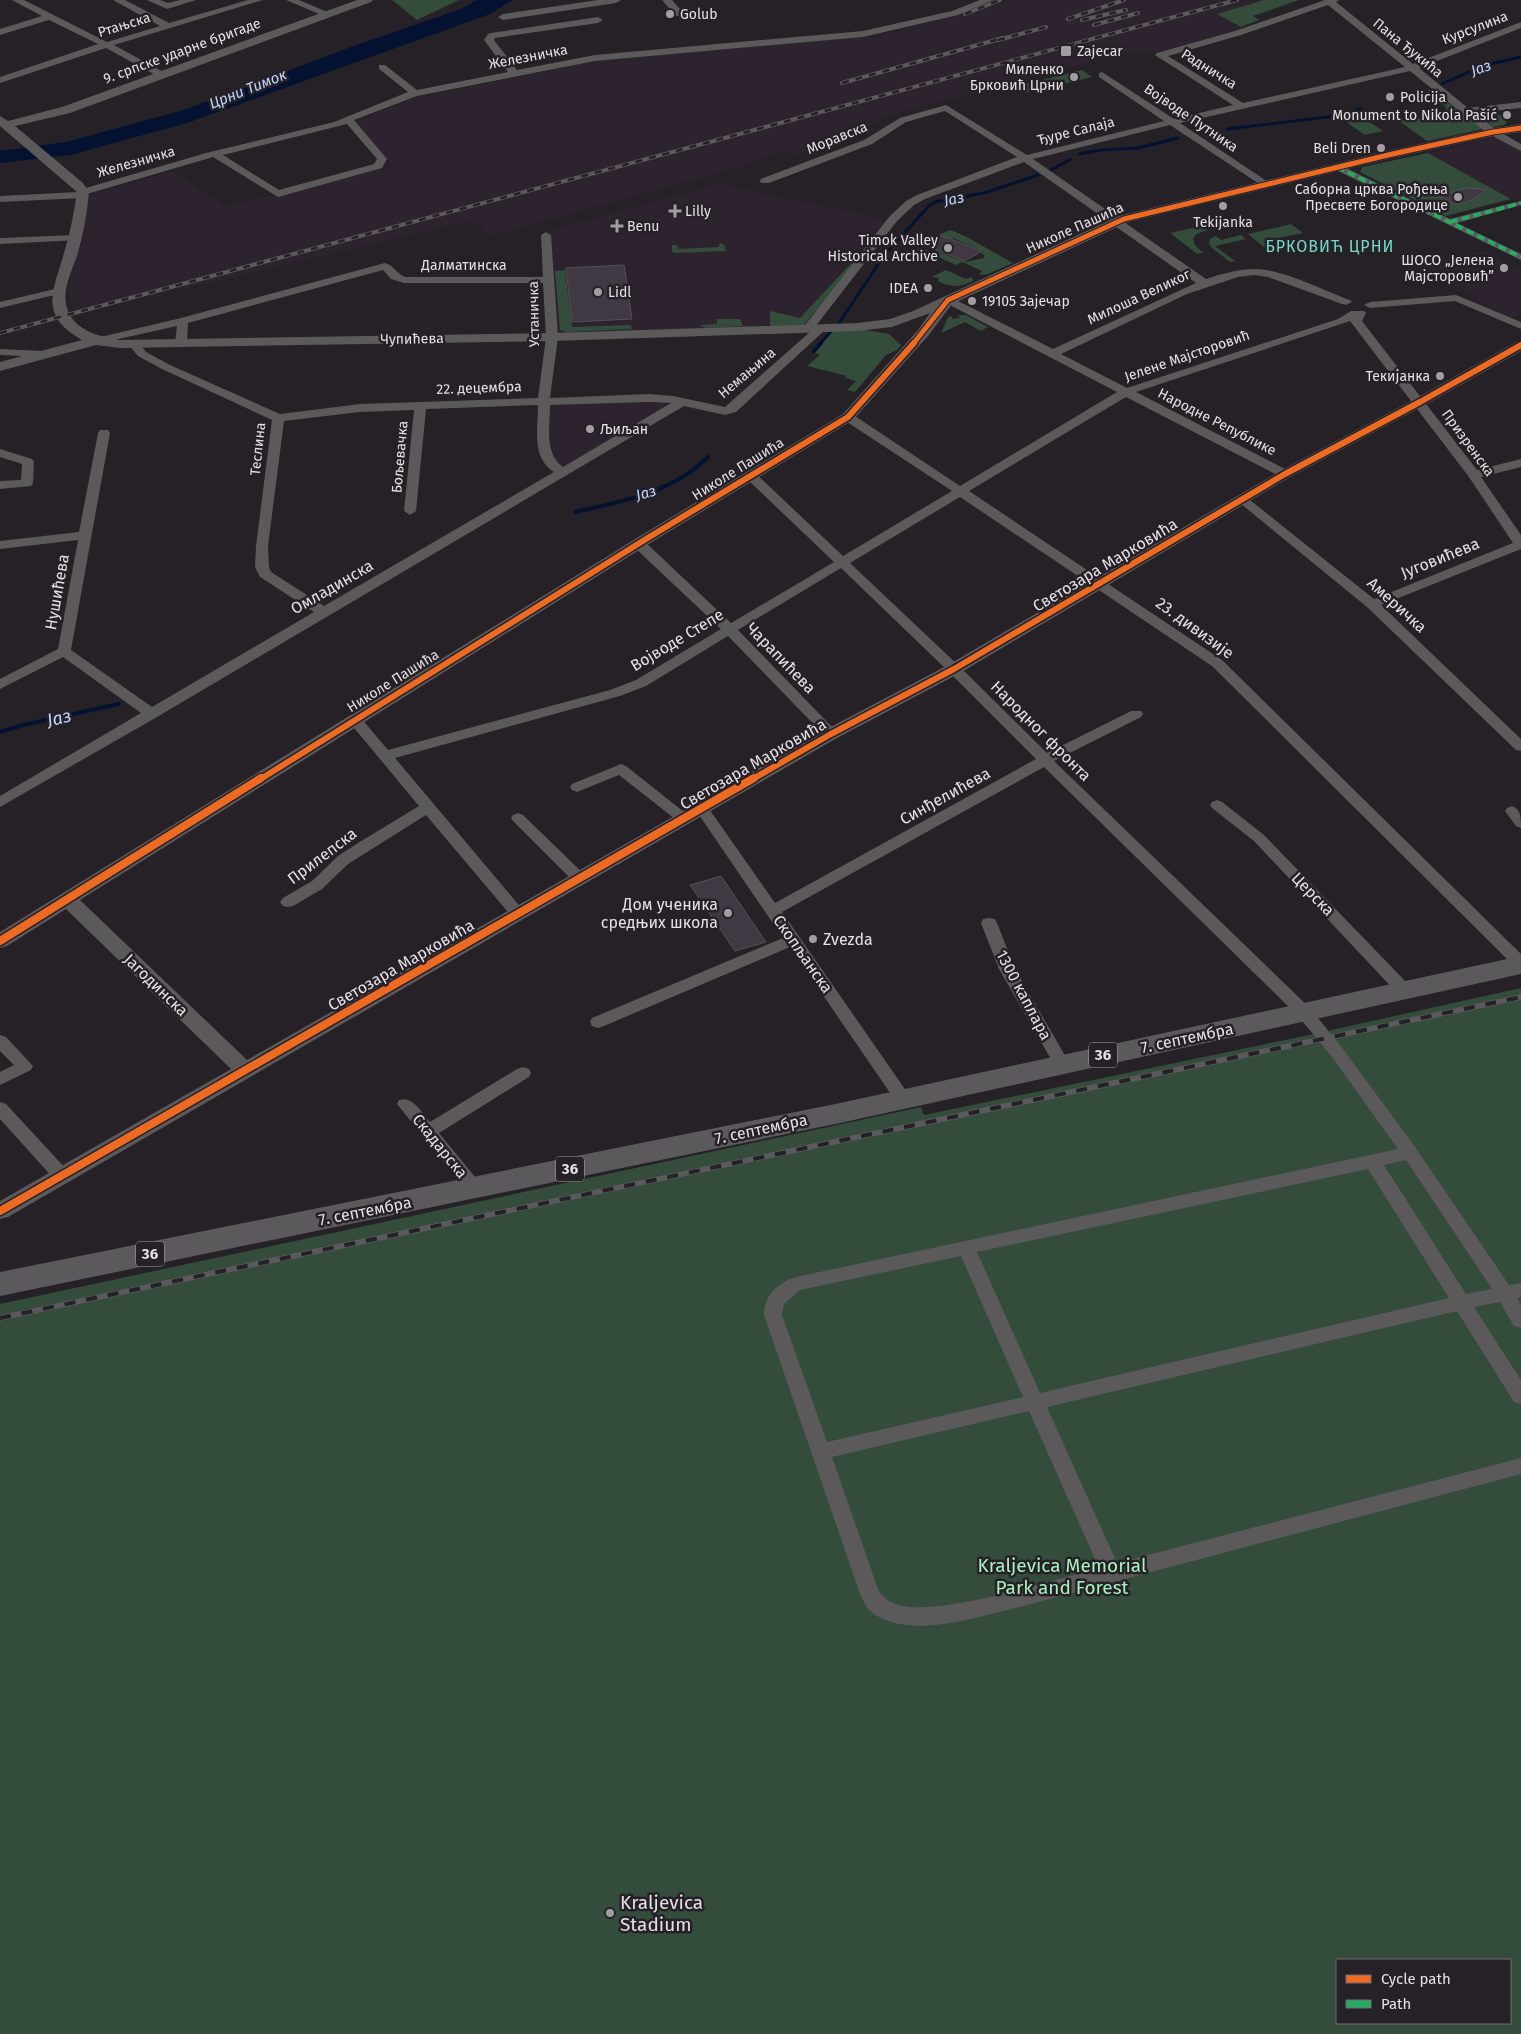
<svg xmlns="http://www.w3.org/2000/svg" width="1521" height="2034" viewBox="0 0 1521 2034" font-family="'Fira Sans',sans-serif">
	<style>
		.built { fill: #2d232e }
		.green { fill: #334c3b; fill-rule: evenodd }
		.water { fill: #041231 }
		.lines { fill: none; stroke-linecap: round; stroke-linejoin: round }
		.stream-far1 { stroke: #041231; stroke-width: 3 }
		.stream { stroke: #041231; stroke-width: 4 }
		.building { fill: #403842; stroke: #545054 }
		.pedestrian { fill: #5b595a; fill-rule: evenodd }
		.minor { fill: #5b595a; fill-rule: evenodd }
		.tertiary { fill: #5b595a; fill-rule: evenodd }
		.primary { fill: #5c595c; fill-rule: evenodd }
		.rail-far1-casing { stroke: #5c595c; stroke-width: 4 }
		.rail-casing { stroke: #5c595c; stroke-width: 5.5 }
		.rail-far1 { stroke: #262027; stroke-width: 2.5; stroke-dasharray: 7; stroke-linecap: butt }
		.rail { stroke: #262027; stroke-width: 4; stroke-dasharray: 11; stroke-linecap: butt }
		.quiet { stroke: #26ab63; stroke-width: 4; stroke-dasharray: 8 4; stroke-linecap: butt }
		.cycleway-far2-casing { stroke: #262027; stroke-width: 7 }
		.cycleway-far1-casing { stroke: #262027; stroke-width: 9 }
		.cycleway-casing { stroke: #262027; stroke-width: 11 }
		.cycleway-far2 { stroke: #ed6a23; stroke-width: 5 }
		.cycleway-far1 { stroke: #ed6a23; stroke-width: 6 }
		.cycleway { stroke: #ed6a23; stroke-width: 8 }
		.poi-dot { fill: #a19da2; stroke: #262027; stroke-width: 2 }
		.labels { text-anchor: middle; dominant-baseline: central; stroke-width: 5; stroke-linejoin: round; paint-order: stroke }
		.far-poi-label { font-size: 14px; fill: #e4e0e5; stroke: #262027; text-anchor: start }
		.far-street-label { font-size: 14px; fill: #e4e0e5; stroke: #262027 }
		.far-water-label { font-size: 15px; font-style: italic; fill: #bfd7ff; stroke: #262027 }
		.shield { fill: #262027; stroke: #aba6ac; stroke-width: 1 }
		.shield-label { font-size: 15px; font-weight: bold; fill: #e4e0e5 }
		.far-quarter-label { font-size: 16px; letter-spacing: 1px; fill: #74d9c6; stroke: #262027 }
		.street-label { font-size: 16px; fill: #e4e0e5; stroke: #262027 }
		.poi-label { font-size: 16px; fill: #e4e0e5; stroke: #262027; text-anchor: end }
		.water-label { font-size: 18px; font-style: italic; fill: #bfd7ff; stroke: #262027 }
		.near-park-label { font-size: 19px; fill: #a7f2be; stroke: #262027 }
		.near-poi-label { font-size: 19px; fill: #e4e0e5; stroke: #262027; text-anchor: start }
	</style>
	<rect width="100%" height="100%" fill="#252126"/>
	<g class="built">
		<polygon points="1008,0 1264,0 1218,14 1245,29 1158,54 1130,52 891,115 829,147 794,156 786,151 755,159 747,165 490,236 472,221 76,314 69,303 68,290 89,195 172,171 225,207 372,166 384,170 393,167 356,122 408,100 594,61 870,36 873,38"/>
		<polygon points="1497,137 1521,151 1521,201 1515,198 1511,199 1428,153"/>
		<polygon points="719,184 867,215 885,223 804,326 552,334 548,231"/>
		<polygon points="1484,251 1521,269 1521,313 1513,317 1474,302 1479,298 1461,289 1425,266 1456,256"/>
		<polygon points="660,402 669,405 565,468 554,461 550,452 550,405"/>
	</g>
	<g class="green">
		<polygon points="392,0 459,0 417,20"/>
		<polygon points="1264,0 1299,0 1253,16 1259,20 1241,27 1217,14"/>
		<polygon points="1082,70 1092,77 1025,93 1014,87"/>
		<polygon points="1427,90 1432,90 1483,129 1427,141 1395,118 1399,118 1405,121 1449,113 1445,109 1447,108"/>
		<polygon points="1496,112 1507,122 1504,125 1493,127 1479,116"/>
		<polygon points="1364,118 1383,131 1365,135 1346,122"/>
		<polygon points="1428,153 1511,199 1446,216 1360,172 1362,167"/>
		<polygon points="1291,224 1303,233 1279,238 1265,248 1248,234"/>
		<polygon points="1202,226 1208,230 1196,234 1193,239 1195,245 1203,253 1197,254 1170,233"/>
		<polygon points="950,230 965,236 1013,263 988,274 979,275 982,271 962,262 956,265 916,247 930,251 933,250 966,262 984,258 984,255 981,253 983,251 953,238 950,240 938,235"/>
		<polygon points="1241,235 1246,239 1215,246 1235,261 1230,262 1212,248 1209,243 1210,239 1216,236 1221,240"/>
		<polygon points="721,243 725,246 726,251 675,253 672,252 672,245 677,245 678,249 719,247 719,244"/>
		<polygon points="855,259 859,259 803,326 770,326 770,311 800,318"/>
		<polygon points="565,270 572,327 631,325 632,329 566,332 560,330 555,271"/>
		<path d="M946,270l20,9 6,-2 1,4c-13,6 -22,7 -35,0l1,-3 -8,-1z"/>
		<polygon points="958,315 966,315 988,327 981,331 965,322 941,333 948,317 951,316 953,319 960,318"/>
		<polygon points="717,319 740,319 743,326 706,328 699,325 717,324"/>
		<polygon points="865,330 889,334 901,345 897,350 886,355 855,392 847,390 856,381 845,378 847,376 807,366 820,355 815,353 830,331"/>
		<path d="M1521,988v1046h-1521v-730l921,-197 3,8 385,-80zM1337,1960h173v63h-173z"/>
	</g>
	<polygon class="water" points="477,0 513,0 490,14 187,123 70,155 0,163 0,151 66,142 187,109 348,48 461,9"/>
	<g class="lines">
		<g class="stream-far1">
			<polyline points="1442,84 1482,66 1521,57"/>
			<polyline points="1227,129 1328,117 1361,109"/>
			<polyline points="1079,154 1101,150 1138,148 1178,138"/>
			<polyline points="1051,170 1071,159"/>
			<polyline points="837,326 885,254 928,207 935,202 984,193 1038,175"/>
			<polyline points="820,344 833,329"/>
		</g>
		<g class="stream">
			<polyline points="814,351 821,343"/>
			<path d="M575,512c48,-11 97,-19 133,-55"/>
			<polyline points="0,732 23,725 119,704"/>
		</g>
	</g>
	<g class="building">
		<polygon points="1470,188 1486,190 1472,200 1456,205 1441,197 1458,190"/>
		<polygon points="937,235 951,239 982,251 965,261 921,244"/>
		<polygon points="624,265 632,319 572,322 566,268"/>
		<polygon points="721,876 766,942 735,951 690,885"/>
	</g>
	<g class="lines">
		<polygon class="pedestrian" points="1334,165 1340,165 1450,219 1521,201 1521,205 1457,223 1521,254 1521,260 1334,169"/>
		<g class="minor">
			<polygon points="12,0 24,0 107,42 160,26 113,0 125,0 169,23 248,0 263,0 114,45 165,73 165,77 159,77 106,48 0,83 0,77 98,44 49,20 0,35 0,29 42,16"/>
			<polygon points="147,0 160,0 168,3 180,0 196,0 167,9"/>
			<polygon points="286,0 299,0 332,14 327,17 324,16"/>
			<polygon points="598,0 621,0 616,3 503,20 498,17 503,14"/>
			<polygon points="662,0 672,0 684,14 682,16 676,16"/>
			<path d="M980,0h13l-35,15 -95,22 -268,24 -178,35 -63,24 33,39 -5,9 -104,29 -65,-40 -126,37v3l-4,1 -83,4v-6l78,-4 1,-2 127,-37 128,-31 74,-30 -29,-23v-4h6l32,25 91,-18 -24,-32 4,-6 3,-1 107,-16 5,3 -5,3 -103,15 -1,2 23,30 78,-15 268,-24 89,-20zM347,124l30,35 -3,5 -95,26 -56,-35z"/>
			<path d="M1325,0h14l-3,2 77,62 108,-42v6l-102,40 49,40 53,-6v6l-46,5 20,16 26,15v7l-34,-18 -77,-62 -230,52 88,59 1,2 -1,2 -4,1 -94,-62 -137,34 173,120c15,-5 32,-10 49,-10 27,0 68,21 95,31l2,2 -6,3 -4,-1 -74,-27 -14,-2 -16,2 -51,17 -126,60 66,34 211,-69 13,-8h13l2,2 -4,8 115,149 44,-11v8l-40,10 40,58v14l-140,56 140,134v12l-5,-1 -149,-143 -132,-108 6,-4 4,1 129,103 139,-56 -44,-66 -119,-156 -214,71 153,79 2,3 -2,3h-8l-155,-80 -157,94 253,169 299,294v14l-6,-1 -303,-301 -252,-169 -110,66 109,103 88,87 84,-42h10l2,3 -2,3 -87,44 256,247 33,41 70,95 96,141 12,-2v14l-4,1 4,7v23l-7,-2 -14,-24 -26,5 47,73v24l-7,-2 -57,-91 -410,96 70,156 404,-105v16l-513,136c-40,9 -102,30 -138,1 -5,-5 -8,-13 -11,-20l-95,-276c0,-20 14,-32 32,-38l602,-128 -66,-92 -34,-41 -254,-249 -262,145 127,183 2,4 -2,4 -6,2 -6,-2 -107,-156 -186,79 -6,2 -6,-2 -2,-4 2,-4 191,-80 -86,-126 -2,-3 2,-3h10l68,97 261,-144 -87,-87 -108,-104 -103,62 98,101 2,3 -2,3h-10l-98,-101 -82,50 -26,10 -225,62 128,152 3,4 -3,4 -5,1 -5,-1 -87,-103 -78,49 -26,25 -29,17 -5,1 -5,-1 -3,-4 3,-4 29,-17 26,-25 20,-13 61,-37 -69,-83 -2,-3 2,-3h10l28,33 222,-60 26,-10 85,-51 -87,-82 -1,-3 1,-3h10l87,82 103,-61 -87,-83 -2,-3 2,-3h8l88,83 109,-65 -108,-71 -2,-3 2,-3h8l108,72 157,-94 -173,-90 -2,-2 2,-2h8l101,51 143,-66 -172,-121 -99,37 -11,6 -17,16 -82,106 6,-2 4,1 2,2 -2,2 -89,82 -11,3 -41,-9 -527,311 -157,90v-11l141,-83 -78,-56 -63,32v-10l58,-30 20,-109 -78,9v-8l79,-9 19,-99 2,-3h8l2,3 -39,217 81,57 162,-95 -54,-35 -5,-10 1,-21 16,-126 -110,-51 -24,-13 -10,-12 2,-2h8l8,10 24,13 110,49 80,-10 178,-6 8,-61 -3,-54h-139l-13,-4 -8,-9 -195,53 -1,20 -6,3 -6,-3 2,-17 -81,18 -6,-3 2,-2 89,-21 204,-55c8,2 12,11 20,14h138l-2,-42 5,-3 5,3 7,102 -8,61 99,-4 24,2 52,11 85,-75 -6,-1 -2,-2 87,-112 17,-16 11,-6 100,-38 -72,-46 -39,11 -34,22 -103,39h-8l-1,-2 1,-2 103,-39 36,-22 46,-13 81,50 137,-34 -65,-44v-4l3,-1 72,47 59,-14 -78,-50 2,-2 78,-22zM1328,5l77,62 -162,36 -75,-47 73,-21zM649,402l22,1 -108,64c-19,-13 -13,-41 -13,-62zM538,405c0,25 -7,52 16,67l-230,134 -53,-34 -2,-5 -1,-21 16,-125 76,-9 54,-2 -10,101 6,4 6,-4 10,-102zM1406,1160l86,129 -26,5 -82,-129zM1368,1169l81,129 -409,95 -63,-141zM961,1256l62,141 -196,45 -45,-127 2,-11 16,-14zM1029,1411l70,157c-42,11 -167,51 -204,36 -7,-3 -13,-8 -17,-15l-46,-132z"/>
			<polygon points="75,235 79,236 80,238 79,240 0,244 0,238"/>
			<polygon points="59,288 63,289 65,291 63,293 0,308 0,302"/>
			<polygon points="1456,295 1521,322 1521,329 1455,301 1370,308 1364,305 1370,302"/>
			<polygon points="0,349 43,351 49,354 43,357 0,355"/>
			<polygon points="0,449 32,459 34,462 33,483 31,486 0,489 0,481 21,480 22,464 0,457"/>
			<polygon points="621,764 626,766 689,816 691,819 689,822 679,822 619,775 577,792 572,790 570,787 572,784"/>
			<polygon points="1217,800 1222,802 1264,835 1410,986 1412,990 1410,994 1404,996 1398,994 1254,841 1212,808 1210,805 1212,802"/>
			<path d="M1512,806c9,3 9,12 9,22l-5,-2 -11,-15 2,-3z"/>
			<polygon points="518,813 523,815 585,875 588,879 585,883 575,883 513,821 511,818 513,815"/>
			<polygon points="989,918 995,919 997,923 1015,969 1070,1064 1068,1068 1062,1070 1056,1068 999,969 981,923 983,919"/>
			<polygon points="0,1035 6,1037 33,1066 31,1070 0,1085 0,1072 14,1065 0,1051"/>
			<path d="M523,1067l6,2 2,4 -2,4 -90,56 45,55 -3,5 -6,2 -6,-2 -72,-89 2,-4c14,-5 23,13 31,22l87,-53z"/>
			<polygon points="0,1102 6,1104 67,1170 70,1175 67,1180 61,1182 55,1180 0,1119"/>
		</g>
		<path class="tertiary" d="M357,0h16l-2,2 -301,111 -55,13 68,57 6,9c-2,22 -6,43 -12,64 -4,11 -9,22 -11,33 -5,36 25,47 54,51l432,-7 306,-10 32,-4 23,-8 206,-95 269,-65 105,-23 28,-4v8l-28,4 -105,23 -260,63 -176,82 -24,32 -75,84 -201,122 -572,358 167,160 578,-330 123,-65 332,-194 135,-72 101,-57 5,-1v10l-96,54 -135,72 -330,196 -123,65 -829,479 -8,2v-18l231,-132 -165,-160 -59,37 -7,2v-16l640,-396 203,-122 75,-84 12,-17 -38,14 -34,4 -306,10 -432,7 -24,-3 -96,26v-9l82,-22c-44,-25 -29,-48 -18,-87 6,-20 10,-40 13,-61l-77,-66v-10l8,5 54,-14z"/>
		<polygon class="primary" points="1521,956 1521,974 840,1123 0,1296 0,1272 840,1103"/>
		<g class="rail-far1-casing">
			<g id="rail-far1">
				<polyline points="965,14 1000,0"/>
				<polyline points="1068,19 1124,0"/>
				<polyline points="1082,20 1126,10"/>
				<polyline points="1094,25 1138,13"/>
				<polyline points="998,40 1046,27"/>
				<polyline points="842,83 1003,38"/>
				<polyline points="0,333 1237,0"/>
			</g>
		</g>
		<g class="rail-casing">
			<polyline id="rail" points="0,1318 1521,997"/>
		</g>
		<use href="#rail-far1" class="rail-far1"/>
		<use href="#rail" class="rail"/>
		<g class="quiet">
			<polyline points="1337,167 1521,257"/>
			<polyline points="1450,222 1521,203"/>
		</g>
		<g class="cycleway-far2-casing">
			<polyline id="cycleway-far2" points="913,344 948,300 1124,219 1388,155 1493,132 1521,128"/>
		</g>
		<g class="cycleway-far1-casing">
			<g id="cycleway-far1">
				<polyline points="259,780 646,539 848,417 914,343"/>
				<polyline points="751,780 831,734 954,669 1285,474 1420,402 1521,345"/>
			</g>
		</g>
		<g class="cycleway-casing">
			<g id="cycleway">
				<polyline points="0,941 261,778"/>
				<polyline points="0,1211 754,778"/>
			</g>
		</g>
		<use href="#cycleway-far2" class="cycleway-far2"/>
		<use href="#cycleway-far1" class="cycleway-far1"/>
		<use href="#cycleway" class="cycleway"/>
	</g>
	<g class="poi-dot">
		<circle cx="670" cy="14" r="5"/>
		<rect x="1060" y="45" width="12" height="12" rx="2.5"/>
		<circle cx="1074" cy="77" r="5"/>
		<circle cx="1390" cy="97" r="5"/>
		<circle cx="1507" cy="115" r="5"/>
		<circle cx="1381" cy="148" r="5"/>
		<circle cx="1458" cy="197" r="5"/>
		<circle cx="1223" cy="206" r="5"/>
		<path d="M672.5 203.5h5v5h5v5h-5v5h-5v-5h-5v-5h5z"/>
		<path d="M614.5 218.5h5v5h5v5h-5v5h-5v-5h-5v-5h5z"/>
		<circle cx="948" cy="248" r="5"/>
		<circle cx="1504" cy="268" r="5"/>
		<circle cx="928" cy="288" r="5"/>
		<circle cx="598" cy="292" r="5"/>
		<circle cx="972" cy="301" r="5"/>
		<circle cx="1440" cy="376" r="5"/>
		<circle cx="590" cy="429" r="5"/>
		<circle cx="728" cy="913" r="5"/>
		<circle cx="813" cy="939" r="5"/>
		<circle cx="610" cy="1913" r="5"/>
	</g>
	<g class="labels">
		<g class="far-poi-label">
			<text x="680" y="14">Golub</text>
			<text x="1077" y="51">Zajecar</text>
			<text x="1064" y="69" text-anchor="end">Миленко<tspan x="1064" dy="16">Брковић Црни</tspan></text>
			<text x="1400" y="97">Policija</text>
			<text x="1497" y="115" text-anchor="end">Monument to Nikola Pašić</text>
			<text x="1371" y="148" text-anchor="end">Beli Dren</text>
			<text x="1448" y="189" text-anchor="end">Саборна црква Рођења<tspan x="1448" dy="16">Пресвете Богородице</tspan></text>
			<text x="685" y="211">Lilly</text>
			<text x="1223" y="222" text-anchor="middle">Tekijanka</text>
			<text x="627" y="226">Benu</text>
			<text x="938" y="240" text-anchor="end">Timok Valley<tspan x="938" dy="16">Historical Archive</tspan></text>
			<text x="1494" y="260" text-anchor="end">ШОСО „Јелена<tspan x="1494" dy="16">Мајсторовић”</tspan></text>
			<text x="918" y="288" text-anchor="end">IDEA</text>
			<text x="608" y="292">Lidl</text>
			<text x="982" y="301">19105 Зајечар</text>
			<text x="1430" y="376" text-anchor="end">Текијанка</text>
			<text x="600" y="429">Љиљан</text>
		</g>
		<g class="far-street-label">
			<text transform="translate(124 25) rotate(-17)">Ртањска</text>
			<text transform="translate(1475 28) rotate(-21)">Курсулина</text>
			<text transform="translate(1408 48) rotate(39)">Пана Ђукића</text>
			<text transform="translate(182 51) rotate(-20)">9. српске ударне бригаде</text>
			<text transform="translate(528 57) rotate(-11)">Железничка</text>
			<text transform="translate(1209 69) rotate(32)">Радничка</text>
			<text transform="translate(1191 118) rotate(34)">Војводе Путника</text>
			<text transform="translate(1076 131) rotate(-14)">Ђуре Салаја</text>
			<text transform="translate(837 138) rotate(-22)">Моравска</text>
			<text transform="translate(136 162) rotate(-16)">Железничка</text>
			<text transform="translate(1075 228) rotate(-24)">Николе Пашића</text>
			<text x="464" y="265">Далматинска</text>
			<text transform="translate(1139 297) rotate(-25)">Милоша Великог</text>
			<text transform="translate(534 314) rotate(-91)">Устаничка</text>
			<text transform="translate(412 339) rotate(-1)">Чупићева</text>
			<text transform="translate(1187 356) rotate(-19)">Јелене Мајсторовић</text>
			<text transform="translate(747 373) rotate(-40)">Немањина</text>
			<text transform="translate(479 388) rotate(-2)">22. децембра</text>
			<text transform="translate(1217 422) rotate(27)">Народне Републике</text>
			<text transform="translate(1468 443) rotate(54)">Призренска</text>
			<text transform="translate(258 449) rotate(-84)">Теслина</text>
			<text transform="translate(400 457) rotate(-85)">Бољевачка</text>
			<text transform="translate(738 469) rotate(-32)">Николе Пашића</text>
			<text transform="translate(393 681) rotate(-32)">Николе Пашића</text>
		</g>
		<g class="far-water-label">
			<text transform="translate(1481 68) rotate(-19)">Јаз</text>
			<text transform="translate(248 89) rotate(-22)">Црни Тимок</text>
			<text transform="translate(954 199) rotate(-11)">Јаз</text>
			<text transform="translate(646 493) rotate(-16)">Јаз</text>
		</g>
		<g class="shield">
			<rect x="1089" y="1042.5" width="28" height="25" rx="4"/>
			<rect x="556" y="1156.5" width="28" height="25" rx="4"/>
			<rect x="136" y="1241.5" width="28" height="25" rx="4"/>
		</g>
		<g class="shield-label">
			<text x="1103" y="1055">36</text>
			<text x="570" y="1169">36</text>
			<text x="150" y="1254">36</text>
		</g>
		<g class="far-quarter-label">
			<text x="1330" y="246">БРКОВИЋ ЦРНИ</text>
		</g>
		<g class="street-label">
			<text transform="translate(1440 558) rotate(-22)">Југовићева</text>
			<text transform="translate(1105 565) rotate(-31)">Светозара Марковића</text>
			<text transform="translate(332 587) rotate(-30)">Омладинска</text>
			<text transform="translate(57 592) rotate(-80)">Нушићева</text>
			<text transform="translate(1397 605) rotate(42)">Америчка</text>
			<text transform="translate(1195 628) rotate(36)">23. дивизије</text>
			<text transform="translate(677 640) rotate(-31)">Војводе Степе</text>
			<text transform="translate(781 658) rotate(46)">Чарапићева</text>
			<text transform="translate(1041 731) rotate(45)">Народног фронта</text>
			<text transform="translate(753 764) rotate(-30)">Светозара Марковића</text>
			<text transform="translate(945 796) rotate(-29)">Синђелићева</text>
			<text transform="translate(322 856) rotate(-37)">Прилепска</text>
			<text transform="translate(1313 894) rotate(46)">Церска</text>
			<text transform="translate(803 954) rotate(55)">Скопљанска</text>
			<text transform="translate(401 965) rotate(-30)">Светозара Марковића</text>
			<text transform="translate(156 985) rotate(44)">Јагодинска</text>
			<text transform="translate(1024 995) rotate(62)">1300 каплара</text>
			<text transform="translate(1187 1038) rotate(-12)">7. септембра</text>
			<text transform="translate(761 1129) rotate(-12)">7. септембра</text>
			<text transform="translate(440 1146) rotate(51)">Скадарска</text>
			<text transform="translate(365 1211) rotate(-11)">7. септембра</text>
		</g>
		<g class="poi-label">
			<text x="718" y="904">Дом ученика<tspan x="718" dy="18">средњих школа</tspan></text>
			<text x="823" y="939" text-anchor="start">Zvezda</text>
		</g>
		<g class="water-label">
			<text transform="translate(59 718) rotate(-13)">Јаз</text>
		</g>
		<g class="near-park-label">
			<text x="1062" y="1565">Kraljevica Memorial<tspan x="1062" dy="22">Park and Forest</tspan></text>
		</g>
		<g class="near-poi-label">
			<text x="620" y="1902">Kraljevica<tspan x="620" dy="22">Stadium</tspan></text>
		</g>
	</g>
	<rect x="1336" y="1959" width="175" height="65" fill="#262027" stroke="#726d73"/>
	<rect x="1346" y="1975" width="25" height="8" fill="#ed6a23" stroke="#726d73"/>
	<text x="1381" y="1984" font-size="15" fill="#e4e0e5">Cycle path</text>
	<rect x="1346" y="2000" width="25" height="8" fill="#26ab63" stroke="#726d73"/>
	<text x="1381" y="2009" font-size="15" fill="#e4e0e5">Path</text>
</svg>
